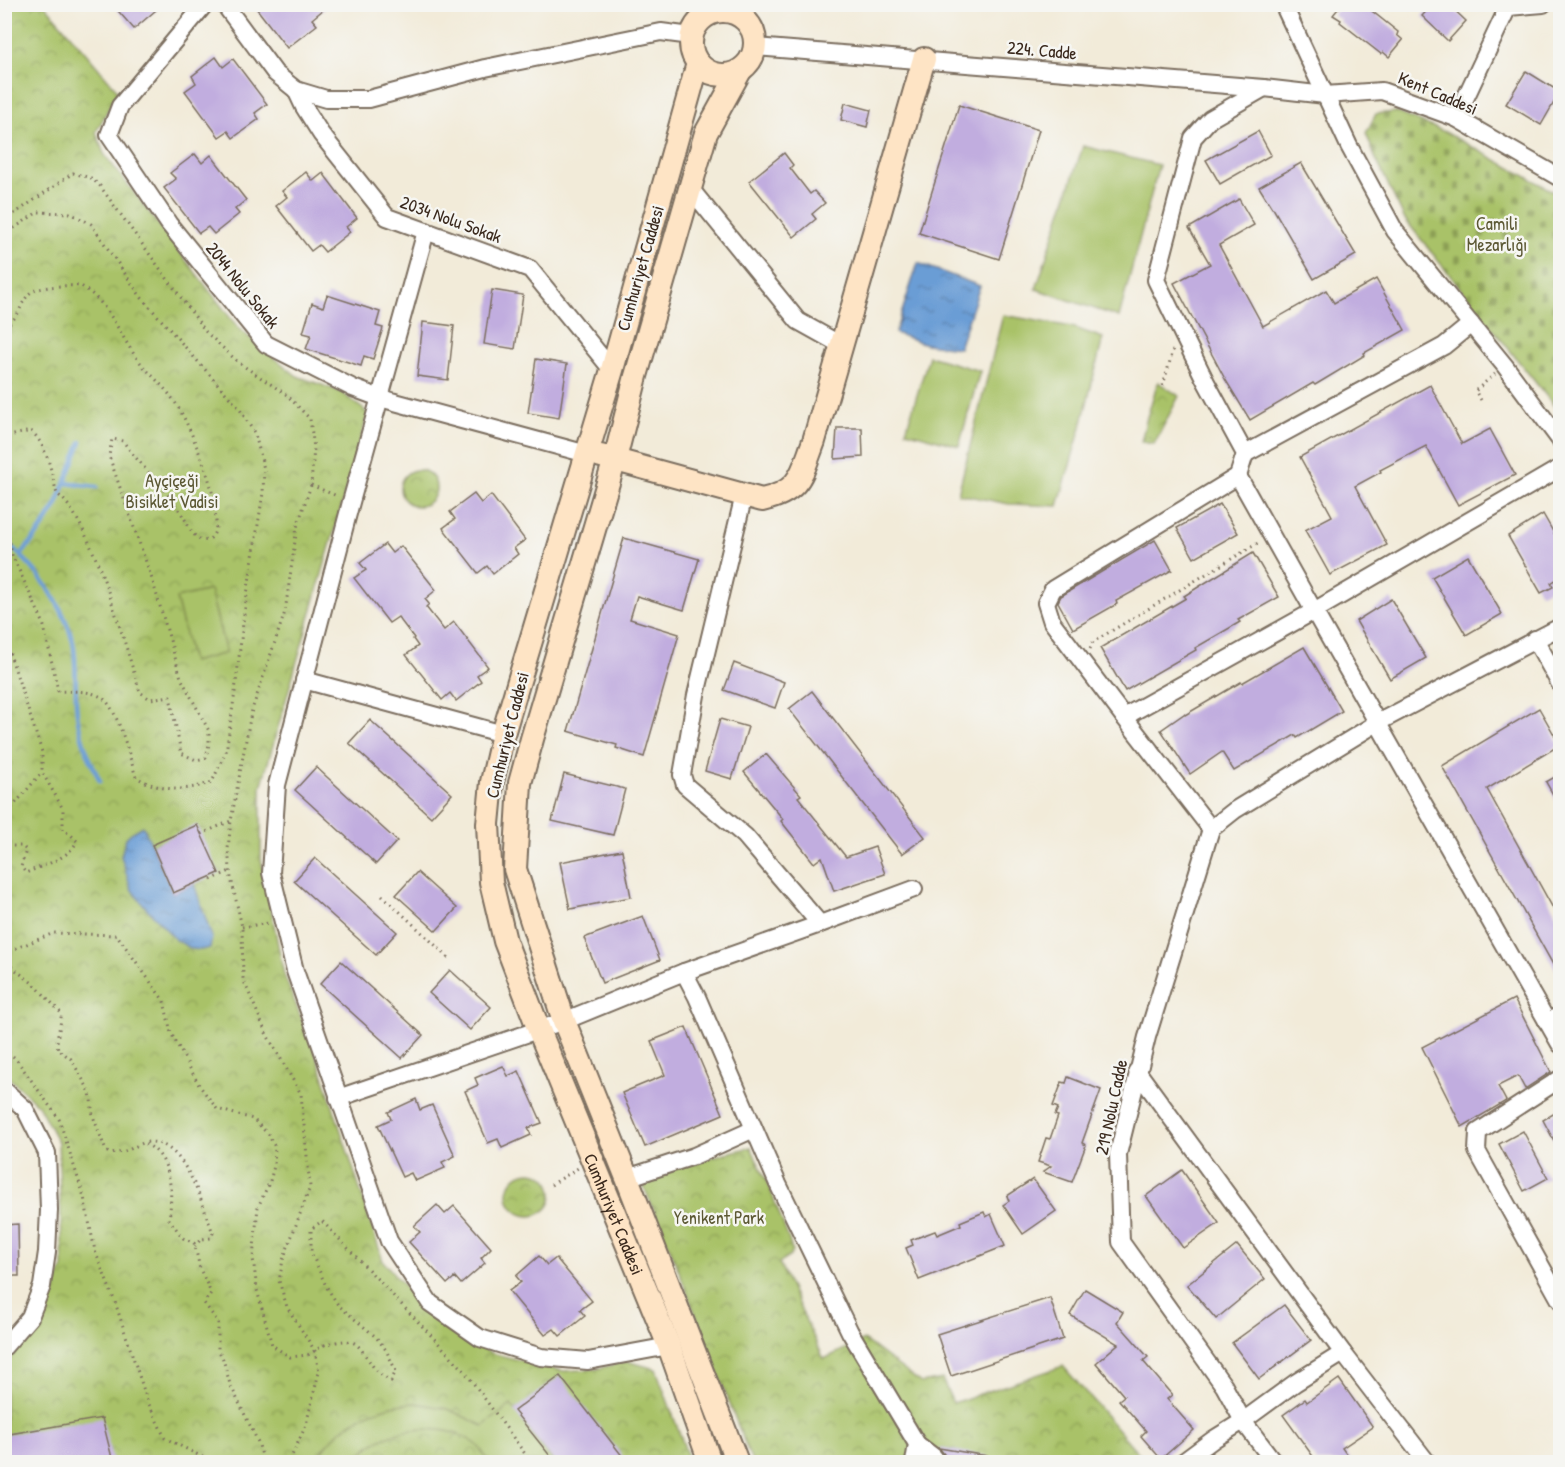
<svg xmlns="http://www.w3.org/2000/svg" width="1565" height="1467" viewBox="0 0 1565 1467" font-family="'Patrick Hand',sans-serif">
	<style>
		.cemetery { fill: url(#cemetery-stones); stroke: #727643; stroke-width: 1.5 }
		.park { fill: url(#park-crowns); stroke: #727643; stroke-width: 1.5 }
		.pitch { fill: #a9c268; stroke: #727643; stroke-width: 1.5 }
		.water { fill: url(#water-ripples); stroke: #53647a; stroke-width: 1.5 }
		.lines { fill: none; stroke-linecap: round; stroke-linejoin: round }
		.stream { stroke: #6b9dd5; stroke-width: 4.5 }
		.building { fill: #c1addf }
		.street-casing { stroke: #7b6e5f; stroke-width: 20 }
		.secondary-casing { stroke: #7b6e5f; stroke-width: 26 }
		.path { stroke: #7b6e5f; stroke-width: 3; stroke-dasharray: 1.5 4.5; stroke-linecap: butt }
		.street { stroke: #fff; stroke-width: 16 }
		.secondary { stroke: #fee4c5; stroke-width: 22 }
		.path-bridge { stroke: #7b6e5f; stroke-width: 3; stroke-dasharray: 1.5 4.5; stroke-linecap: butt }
		.labels { text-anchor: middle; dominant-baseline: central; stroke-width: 5; stroke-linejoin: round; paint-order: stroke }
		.street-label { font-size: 18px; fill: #3b2a1e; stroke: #f6f6f2 }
		.park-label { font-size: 18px; fill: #5c5834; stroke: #f6f6f2 }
	</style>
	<defs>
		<pattern id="cemetery-stones" width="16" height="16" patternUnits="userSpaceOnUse" patternTransform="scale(1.5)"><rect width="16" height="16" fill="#a9c268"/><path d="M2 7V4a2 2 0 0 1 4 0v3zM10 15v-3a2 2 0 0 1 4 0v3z" fill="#8b9e55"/></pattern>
		<pattern id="park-crowns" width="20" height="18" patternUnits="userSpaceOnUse" patternTransform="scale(1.5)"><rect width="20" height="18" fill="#a9c268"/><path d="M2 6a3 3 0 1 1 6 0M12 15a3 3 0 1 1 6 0" fill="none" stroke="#8b9e55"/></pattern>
		<pattern id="water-ripples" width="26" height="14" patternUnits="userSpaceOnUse" patternTransform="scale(1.5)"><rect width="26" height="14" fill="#6b9dd5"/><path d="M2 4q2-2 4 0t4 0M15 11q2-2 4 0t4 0" fill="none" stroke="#5980ac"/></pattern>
	</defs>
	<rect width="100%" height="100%" fill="#f6f6f2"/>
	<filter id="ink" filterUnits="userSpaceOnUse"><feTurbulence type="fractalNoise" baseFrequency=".0167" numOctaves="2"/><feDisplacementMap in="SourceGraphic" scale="12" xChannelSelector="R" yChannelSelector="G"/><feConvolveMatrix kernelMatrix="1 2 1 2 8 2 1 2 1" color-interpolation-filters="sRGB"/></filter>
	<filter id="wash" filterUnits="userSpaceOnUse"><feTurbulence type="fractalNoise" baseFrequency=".008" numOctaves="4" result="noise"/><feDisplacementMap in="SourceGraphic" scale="24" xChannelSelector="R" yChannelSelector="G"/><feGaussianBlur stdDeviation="1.35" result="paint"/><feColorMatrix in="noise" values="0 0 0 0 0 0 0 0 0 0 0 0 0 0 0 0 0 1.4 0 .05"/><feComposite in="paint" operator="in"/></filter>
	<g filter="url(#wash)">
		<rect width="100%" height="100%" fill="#f2ebd9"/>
		<polygon class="cemetery" points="1396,112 1445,132 1560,195 1560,413 1404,218 1375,157 1366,133 1376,114"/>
		<g class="park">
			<polygon points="44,4 118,91 96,132 104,154 239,329 297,376 341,392 368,413 261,787 261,859 284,975 318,1060 383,1261 428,1314 491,1353 563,1371 597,1369 627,1361 656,1369 690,1462 5,1462 5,1365 41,1321 63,1267 58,1142 38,1105 4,1073 4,5"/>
			<polygon points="1158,382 1179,396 1154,444 1141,442 1147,417"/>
			<circle cx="418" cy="488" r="18"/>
			<polygon points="751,1147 770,1189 789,1240 792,1251 790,1256 779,1263 824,1359 864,1340 921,1383 942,1379 953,1403 1063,1366 1146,1462 752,1462 673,1256 641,1180 685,1164"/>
			<circle cx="530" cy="1194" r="22"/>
		</g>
		<g class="pitch">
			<polygon points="1083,146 1159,165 1119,317 1036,289"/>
			<polygon points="1003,315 1072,327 1103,338 1081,427 1058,506 1009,504 958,494"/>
			<polygon points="929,356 980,371 959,446 906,431"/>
			<polygon points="210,590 226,653 192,662 176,598"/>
			<path d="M416,1403l32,6 35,17 28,-21 42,57h-63c-5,-5 -9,-13 -14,-18 -28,-21 -74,-18 -102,-1 -7,4 -20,18 -26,19 -9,3 -22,0 -32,0 20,-38 58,-57 100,-59z"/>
		</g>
		<g class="water">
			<polygon points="918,263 980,286 959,348 926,344 895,333"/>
			<polygon points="143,826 173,893 194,884 212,937 210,948 201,950 192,949 176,940 141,902 131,889 121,856 126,838 131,833"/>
		</g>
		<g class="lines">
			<g class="stream">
				<polyline points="66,483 97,487"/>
				<path d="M4,541c32,25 59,62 69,101 4,20 2,41 3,60 1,29 12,54 24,79"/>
				<polyline points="22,554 43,527 57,504 81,442"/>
			</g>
		</g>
		<g id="blocks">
			<g class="building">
				<polygon points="112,4 163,4 134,29"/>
				<polygon points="253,4 330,4 312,19 317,25 287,48"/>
				<polygon points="1342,4 1363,4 1398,32 1397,35 1403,40 1389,57 1383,52 1381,54 1340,22 1341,20 1333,15"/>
				<polygon points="1433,4 1448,4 1466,21 1448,41 1422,16"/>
				<polygon points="216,57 223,67 233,59 267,104 255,113 259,119 233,138 228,131 219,137 185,91 196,83 192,76"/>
				<polygon points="1526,71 1560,92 1541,125 1506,104"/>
				<polygon points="845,103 871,110 867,127 841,120"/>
				<polygon points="959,105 1039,130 999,259 919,233"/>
				<polygon points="1258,131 1271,155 1220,184 1206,160"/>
				<polygon points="784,153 793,165 790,168 810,194 814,191 825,203 812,214 816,219 794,237 749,181"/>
				<polygon points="195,154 202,163 211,155 246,200 235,209 239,214 214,234 208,227 199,233 164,188 176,179 170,173"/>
				<polygon points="1301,163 1356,255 1314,279 1273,208 1272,208 1259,187"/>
				<polygon points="306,172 313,181 323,173 357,218 346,227 350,232 325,252 319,245 311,251 276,206 287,197 282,191"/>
				<polygon points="1239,199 1254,225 1219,245 1263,326 1326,290 1334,303 1376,279 1405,330 1364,353 1365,355 1315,385 1313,383 1250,420 1225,379 1174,283 1210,264 1189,228"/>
				<polygon points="492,290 523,295 515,349 484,344"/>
				<polygon points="327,295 380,312 376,326 383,328 373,359 364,356 361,366 306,349 311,335 303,333 312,303 323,307"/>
				<polygon points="423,322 454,326 448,380 417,376"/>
				<polygon points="536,359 567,364 559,418 528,413"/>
				<polygon points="1430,385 1462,444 1490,429 1515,475 1458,505 1426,446 1380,470 1381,472 1355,486 1387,545 1330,575 1305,530 1332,516 1300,457"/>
				<polygon points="837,428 862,428 863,457 835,459"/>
				<polygon points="474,494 481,503 491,495 525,540 514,548 518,554 493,574 487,566 478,573 443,528 455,519 450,512"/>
				<polygon points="1220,504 1238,533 1194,558 1177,528"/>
				<polygon points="1543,514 1560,544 1560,577 1551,583 1553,587 1541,593 1508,536"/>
				<polygon points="624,538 699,559 684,610 637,596 630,619 679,634 644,757 616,748 617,745 568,731"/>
				<polygon points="1155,540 1172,570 1116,601 1117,604 1073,629 1058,602 1061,596"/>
				<polygon points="385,544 392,553 401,546 436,590 425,599 429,604 426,607 444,630 454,622 488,667 477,675 481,681 456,701 450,693 442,700 406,655 418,646 413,639 414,638 398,617 389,623 354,578 366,570 360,563"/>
				<polygon points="1253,553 1279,597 1238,620 1240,622 1195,648 1196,650 1125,691 1100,648 1186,598 1184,596"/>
				<polygon points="1468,556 1502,614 1466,635 1432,577"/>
				<polygon points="1391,599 1426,658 1390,679 1356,621"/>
				<polygon points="1304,647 1342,711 1297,738 1295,735 1234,771 1222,752 1190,774 1161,730 1184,714 1185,715 1241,682 1242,683"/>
				<polygon points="734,663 784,682 775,708 724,690"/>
				<polygon points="812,691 925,837 902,854 789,709"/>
				<polygon points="1539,708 1560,745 1487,789 1560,921 1560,977 1442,766"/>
				<polygon points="720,719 748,727 732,779 705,771"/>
				<polygon points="370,720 452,794 431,817 349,743"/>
				<polygon points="766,754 801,795 798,797 846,857 875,847 885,874 834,891 822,857 814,863 781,821 783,819 744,772"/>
				<polygon points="316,767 397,841 376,864 295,790"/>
				<polygon points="564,774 625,789 613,835 552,821"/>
				<polygon points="1560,774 1560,807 1546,782"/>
				<polygon points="197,825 219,873 173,893 152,845"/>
				<polygon points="622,850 631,897 570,909 560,862"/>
				<polygon points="315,858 397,932 376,955 294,881"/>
				<polygon points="417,872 457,908 436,931 396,895"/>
				<polygon points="643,916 660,960 602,983 584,938"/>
				<polygon points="341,961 423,1035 402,1058 320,984"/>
				<polygon points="450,970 491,1007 470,1030 429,993"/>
				<polygon points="1514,999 1551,1072 1525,1089 1518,1076 1498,1086 1506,1101 1462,1127 1422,1047"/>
				<polygon points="686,1027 723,1114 645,1147 622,1093 665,1075 651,1041"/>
				<polygon points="503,1066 508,1076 519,1071 542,1123 528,1128 531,1135 502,1148 498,1139 488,1143 465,1091 478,1085 475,1078"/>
				<polygon points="1068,1077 1101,1090 1082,1143 1086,1145 1072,1182 1043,1172 1051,1166 1038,1162 1046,1138 1050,1139 1058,1116 1055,1115 1058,1108 1053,1106 1062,1082 1066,1083"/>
				<polygon points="416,1099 420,1110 432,1105 455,1156 442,1162 445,1168 415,1181 411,1173 402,1177 378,1125 391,1119 388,1112"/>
				<polygon points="1560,1110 1560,1152 1543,1120"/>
				<polygon points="1523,1131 1548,1178 1524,1191 1499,1144"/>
				<polygon points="1182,1170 1219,1223 1183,1248 1146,1196"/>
				<polygon points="1033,1179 1056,1211 1023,1234 1003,1205 1009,1201 1007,1196"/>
				<polygon points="437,1205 445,1214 454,1206 491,1248 481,1258 485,1263 461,1284 455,1277 447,1284 409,1242 420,1232 414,1226"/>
				<polygon points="984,1212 986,1217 991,1214 1005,1246 919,1280 906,1248 913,1245 911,1240 935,1231 937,1235 961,1225 960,1222"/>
				<polygon points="18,1224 19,1276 4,1276 4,1225"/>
				<polygon points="1237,1245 1265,1279 1216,1319 1187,1285"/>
				<polygon points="539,1256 547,1265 556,1258 592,1301 580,1310 585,1316 560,1336 554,1329 545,1335 509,1291 521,1282 516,1276"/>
				<polygon points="1085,1289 1123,1312 1117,1322 1148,1357 1143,1361 1172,1395 1167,1399 1194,1430 1161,1459 1141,1436 1146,1431 1119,1400 1124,1396 1096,1363 1118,1344 1070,1315"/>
				<polygon points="1050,1298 1063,1339 951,1376 937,1334"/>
				<polygon points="1284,1305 1311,1340 1259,1379 1232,1343"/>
				<polygon points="560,1376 627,1462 555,1462 514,1411"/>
				<polygon points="1339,1379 1373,1427 1342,1448 1352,1462 1317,1462 1283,1415 1305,1399 1307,1402"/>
				<polygon points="102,1418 113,1462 4,1462 4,1435"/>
				<polygon points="939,1448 987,1456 987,1462 943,1462 944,1454"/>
			</g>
		</g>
	</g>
	<g filter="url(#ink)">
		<use href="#blocks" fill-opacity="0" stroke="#7b6e5f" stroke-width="1.5"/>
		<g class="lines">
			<g class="street-casing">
				<g id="street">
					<polyline points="205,4 120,106 109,135 169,224 266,344 353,388 380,398 587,454"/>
					<polyline points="224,4 275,73 296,90 304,107 321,134 387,217 530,269 612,370"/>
					<polyline points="1283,4 1349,146 1395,231 1505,366 1560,440"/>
					<polyline points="1508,7 1543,4"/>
					<polyline points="755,47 1264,88 1325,95 1382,91 1456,118 1560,178"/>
					<polyline points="296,90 326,99 369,99 485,68 661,32 691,36"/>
					<polyline points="1456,118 1508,7 1506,4"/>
					<polyline points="689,187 798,321 841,345"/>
					<polyline points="426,231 351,502 277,785 271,873 295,971 389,1241 430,1303 480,1338 541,1357 588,1361 669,1346"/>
					<polyline points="1245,454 1444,346 1471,324"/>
					<polyline points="1560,468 1314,611 1560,1044"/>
					<polyline points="744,495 696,695 682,775 685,785 745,836 820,924"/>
					<polyline points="1535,639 1560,684"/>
					<polyline points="304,680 503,734"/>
					<polyline points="1124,717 1052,622 1046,603 1053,589 1238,476"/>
					<polyline points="1211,829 1124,717 1314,611 1238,476 1245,454 1206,382 1156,280 1193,138 1210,119 1264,88"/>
					<polyline points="1211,829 1147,1037 1118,1154 1121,1242 1224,1386 1243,1421 1274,1462"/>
					<polyline points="1211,829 1235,810 1377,723 1560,627"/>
					<polyline points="684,972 820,924 914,889"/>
					<polyline points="1547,1022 1560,1015"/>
					<polyline points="1137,1071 1343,1353 1295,1383 1243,1421 1214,1439 1183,1462"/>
					<polyline points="1560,1079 1478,1132 1477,1151 1560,1300"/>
					<polyline points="4,1090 25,1109 47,1153 49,1210 47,1252 42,1286 30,1317 4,1347"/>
					<polyline points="338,1098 564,1021 684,972 697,997 778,1184 850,1332 917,1444 914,1462"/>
					<polyline points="627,1178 694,1156 754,1129"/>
					<polyline points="1343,1353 1427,1462"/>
					<polyline points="917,1444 934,1457"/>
				</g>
			</g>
			<g class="secondary-casing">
				<g id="secondary">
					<circle cx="723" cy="43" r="32"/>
					<path id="s1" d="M698,63l-86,307 -109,364 -11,48 -4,42 3,58 14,59 34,89 130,316 41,116"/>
					<path d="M601,456l161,44c39,-9 39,-25 52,-59l110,-382"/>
					<polyline points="737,1462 627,1178 564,1021 515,869 520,783 532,739 615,459 636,376 706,133 740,71"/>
				</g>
			</g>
			<g class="path">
				<polyline points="4,221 73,173 91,178 100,186 206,332 239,363 287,395 310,419 314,448 311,485 297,527 285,612 251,713 231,821 228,849 231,878 242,927 243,979 267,1035 301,1094 310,1187 283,1260 279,1281 287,1307 315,1351 319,1372 306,1425 289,1462"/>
				<path d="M4,235l34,-23 32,1 21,11 50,73 98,111 16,26 9,35 -1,24 -19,121 -9,78 -9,60 -14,30c-27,10 -51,10 -76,-5 -6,-18 -18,-67 -32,-78 -13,-10 -32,-7 -46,-8l-15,-69 -31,-67 -8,-46"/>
				<path d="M4,326c18,-9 14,-21 26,-33 8,-7 40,-8 51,-7 28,17 37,46 55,71 11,15 26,27 36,41 9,12 14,24 20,37 13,32 22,51 24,87 1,10 -6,24 -18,16 -7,-4 -11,-16 -15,-22 -17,-28 -42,-49 -60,-75l-11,-2 -3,17 44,126 28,96 28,53v13l-3,14 -10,2 -15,-7 -11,-57 -20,3 -10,-7c-14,-43 -49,-175 -83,-198 -6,-21 -9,-48 -26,-63l-22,5 -5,3"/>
				<polyline points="1163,386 1173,350"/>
				<polyline points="1481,400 1475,391 1495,374"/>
				<polyline points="311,485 337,496"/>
				<path d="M4,636l38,116v20l21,37v21l6,3 8,8c-8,18 -34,24 -51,32l-5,-6 5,-17 -4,-4h-18"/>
				<polyline points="1090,649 1093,642 1258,543"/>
				<polyline points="4,817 42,772"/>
				<polyline points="201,834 231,821"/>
				<polyline points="211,880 230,871"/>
				<polyline points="382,895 449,958"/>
				<polyline points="242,927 269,923"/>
				<polyline points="4,953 54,933 117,935 164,1001 171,1033 199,1085 217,1109 253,1119 268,1134 275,1147 274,1166 270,1181 258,1207 253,1258 257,1290 272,1345 290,1357 308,1355"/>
				<path d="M4,957l4,7 27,21 26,28c1,13 -6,23 -3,36l13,10 19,33 3,24 13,35 3,2c7,-1 13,-1 19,-3 7,-3 14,-8 22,-8 36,0 52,63 63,91l-2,5 -10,1 -6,7"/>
				<polyline points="4,1048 16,1059 59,1119 84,1197 95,1251 115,1302 147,1400 165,1438 212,1462"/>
				<path d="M145,1144c27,11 28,50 24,75l14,19 11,5 1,3 5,23 11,24 -7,10 14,19v27l5,10 7,25 28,58 6,20"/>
				<polyline points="551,1185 578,1168"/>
				<path d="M324,1345c35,-10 32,-1 51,24 4,5 10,9 16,12l5,-10 -10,-21 -10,-13 -38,-32 -12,-19 -15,-34v-23l11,-8 141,148 68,93"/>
			</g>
			<use href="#street" class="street"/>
			<use href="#secondary" class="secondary"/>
			<polyline class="path-bridge" points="308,1355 324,1345"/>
		</g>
	</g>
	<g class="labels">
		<g class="street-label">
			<text transform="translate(1042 50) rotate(5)">224. Cadde</text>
			<text transform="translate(1438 93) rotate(23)">Kent Caddesi</text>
			<text transform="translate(451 219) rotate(20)">2034 Nolu Sokak</text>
			<text transform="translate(640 268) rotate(-74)">Cumhuriyet Caddesi</text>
			<text transform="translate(243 285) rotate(51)">2044 Nolu Sokak</text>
			<text transform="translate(507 735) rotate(-76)">Cumhuriyet Caddesi</text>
			<text transform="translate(1111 1107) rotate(-78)">219 Nolu Cadde</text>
			<text stroke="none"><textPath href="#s1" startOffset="1203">Cumhuriyet Caddesi</textPath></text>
		</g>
		<g class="park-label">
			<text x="1497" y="223">Camili<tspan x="1497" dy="21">Mezarlığı</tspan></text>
			<text x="172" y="480">Ayçiçeği<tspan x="172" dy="21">Bisiklet Vadisi</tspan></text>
			<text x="719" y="1217">Yenikent Park</text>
		</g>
	</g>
	<rect width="1565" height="1467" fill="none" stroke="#f6f6f2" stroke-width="24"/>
</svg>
